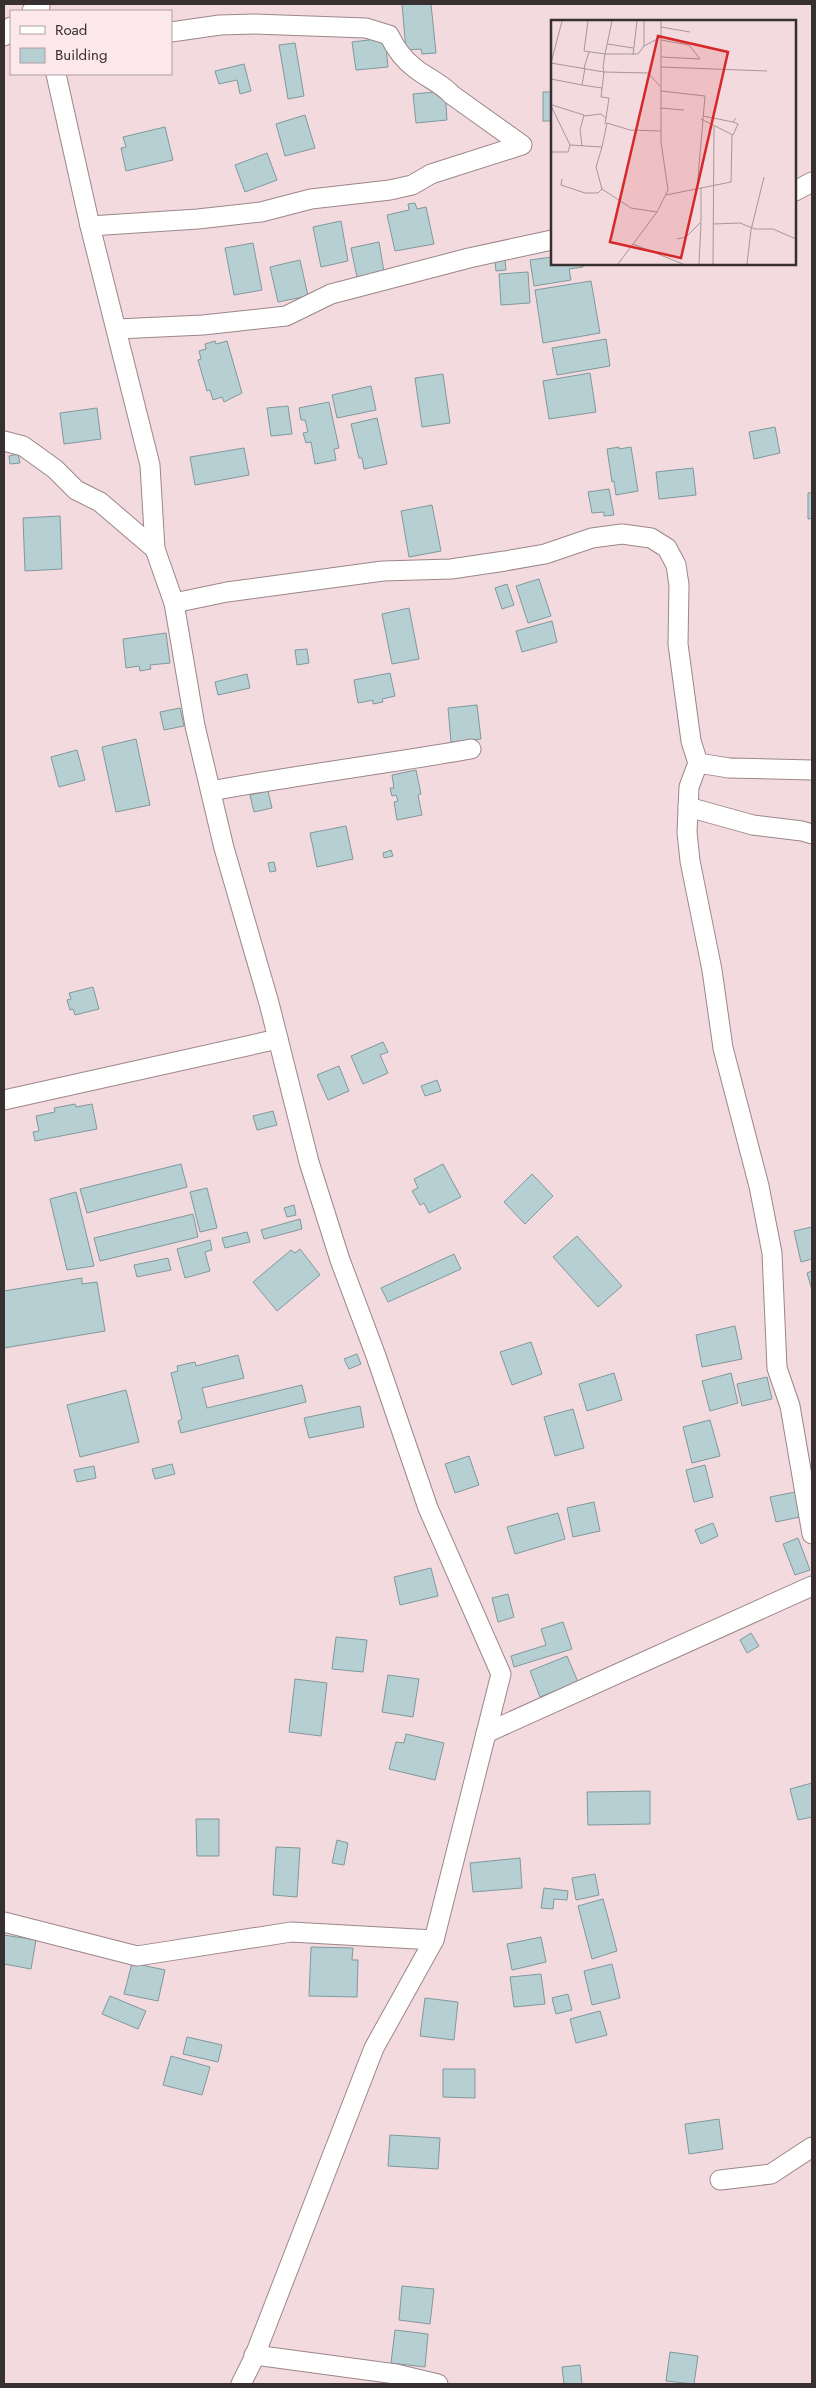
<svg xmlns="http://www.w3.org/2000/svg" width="816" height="2388" viewBox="0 0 816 2388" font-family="Jost,sans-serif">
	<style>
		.building { fill: #b6cfd3; stroke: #80999c }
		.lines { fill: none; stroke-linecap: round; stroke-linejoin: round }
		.street-casing { stroke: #9c868a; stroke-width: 21 }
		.street { stroke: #fff; stroke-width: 19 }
		.inset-road { fill: none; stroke: #a89699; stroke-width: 1 }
		.view { fill: #d62828; fill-opacity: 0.15; stroke: #d62828; stroke-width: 2.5 }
		.inset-edge { fill: none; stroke: #382f31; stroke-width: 2.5 }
	</style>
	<rect width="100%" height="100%" fill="#f2dade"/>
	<g class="building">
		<polygon points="402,4 431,4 436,53 422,54 421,49 406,50"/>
		<polygon points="385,38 388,67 356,70 352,42"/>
		<polygon points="295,43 304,96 288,99 279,45"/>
		<polygon points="244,64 251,91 240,94 237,80 219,84 215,71"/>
		<polygon points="445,91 447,120 416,123 413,94"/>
		<rect x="543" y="92" width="9" height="29"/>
		<polygon points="305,115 315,148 285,156 276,124"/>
		<polygon points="165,127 173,160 126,171 121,148 126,147 123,137"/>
		<polygon points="267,153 277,180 245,192 235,165"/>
		<polygon points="415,203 417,209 426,207 434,244 395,251 387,215 409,210 408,204"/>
		<polygon points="341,221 348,261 321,267 313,227"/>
		<polygon points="379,242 384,272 357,277 351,248"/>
		<polygon points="253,243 262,290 234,295 225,248"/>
		<polygon points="552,257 552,264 583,264 583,267 569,269 571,280 534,286 530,260"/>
		<polygon points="300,260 308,296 278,302 270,267"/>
		<polygon points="505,260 506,270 496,271 495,262"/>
		<polygon points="528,272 530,303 501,305 499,274"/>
		<polygon points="591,281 600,333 543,343 535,290"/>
		<polygon points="606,339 610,366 557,375 552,348"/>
		<polygon points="215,341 216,344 227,341 242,393 224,402 222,397 213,400 210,390 207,391 198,360 201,359 199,351 206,349 205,344"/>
		<polygon points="590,373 596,412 549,419 543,381"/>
		<polygon points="443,374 450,423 422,427 415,378"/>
		<polygon points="371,386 376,410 337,418 332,395"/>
		<polygon points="329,402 339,448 334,449 336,460 315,464 311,442 306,443 303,433 308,432 305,420 301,420 299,408"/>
		<polygon points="288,406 292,434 271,436 267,408"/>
		<polygon points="97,408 101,439 64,444 60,413"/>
		<polygon points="377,418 387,464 364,469 362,458 359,458 351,424"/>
		<polygon points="775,427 780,453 754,459 749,432"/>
		<polygon points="619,447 619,449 631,447 638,491 616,495 614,481 612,482 607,449"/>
		<polygon points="244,448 249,475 195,485 190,457"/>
		<polygon points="18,454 20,463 10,464 9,456"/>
		<polygon points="693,468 696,495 659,499 656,472"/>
		<polygon points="609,489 614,515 604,516 604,512 592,513 588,492"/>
		<polygon points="808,493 812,493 812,518 808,519"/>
		<polygon points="432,505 441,551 409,557 401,511"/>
		<polygon points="60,516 62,569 25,571 23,518"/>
		<polygon points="539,579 551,616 528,623 516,586"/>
		<polygon points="507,584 514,605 502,609 495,588"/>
		<polygon points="409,608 419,659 392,664 382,614"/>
		<polygon points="552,621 557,642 522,652 516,631"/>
		<polygon points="166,633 170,663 150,665 151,669 140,671 139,666 126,668 123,639"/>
		<polygon points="307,649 309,663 297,665 295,650"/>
		<polygon points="390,673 395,696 382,699 383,702 373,704 373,700 358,703 354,680"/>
		<polygon points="247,674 250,688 218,695 215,682"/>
		<polygon points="477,705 481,739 451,742 448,708"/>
		<polygon points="180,708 184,726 164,730 160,712"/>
		<polygon points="136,739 150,805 116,812 102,747"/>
		<polygon points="77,750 85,780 59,787 51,757"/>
		<polygon points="416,770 421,794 418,795 422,815 397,820 394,802 398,801 396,795 392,796 390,788 394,788 392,775"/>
		<polygon points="268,791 272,808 254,812 250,795"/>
		<polygon points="346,826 353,859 317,867 310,833"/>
		<polygon points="391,850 393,856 384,858 383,853"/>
		<polygon points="274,862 276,871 270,872 268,863"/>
		<polygon points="93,987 99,1009 75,1015 73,1009 70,1010 67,1000 71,999 69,993"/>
		<polygon points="383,1042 388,1052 380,1055 388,1073 363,1084 351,1056"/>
		<polygon points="339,1066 349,1091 328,1100 317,1075"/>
		<polygon points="437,1080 441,1091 425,1096 421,1086"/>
		<polygon points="75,1104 76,1107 92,1104 97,1129 35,1141 33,1132 39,1131 36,1116 55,1112 54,1108"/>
		<polygon points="273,1111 277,1125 257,1130 253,1116"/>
		<polygon points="181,1164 187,1187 87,1213 80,1189"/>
		<polygon points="443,1164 461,1197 429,1213 424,1203 420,1205 412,1191 418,1188 414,1179"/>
		<polygon points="532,1174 553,1196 525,1224 504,1202"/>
		<polygon points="207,1188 217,1228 200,1232 190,1192"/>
		<polygon points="76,1192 94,1266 67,1270 50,1199"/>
		<polygon points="294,1205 296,1215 287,1217 284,1208"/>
		<polygon points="193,1214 198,1237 100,1261 94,1238"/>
		<polygon points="300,1219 302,1229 264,1239 261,1230"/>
		<polygon points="812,1227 812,1259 801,1262 794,1231"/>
		<polygon points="247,1232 250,1242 225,1248 222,1238"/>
		<polygon points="577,1236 622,1286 598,1307 553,1257"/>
		<polygon points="210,1240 212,1250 205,1252 210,1271 185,1278 177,1249"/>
		<polygon points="300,1249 320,1275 277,1311 253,1282 291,1250 295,1253"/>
		<polygon points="454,1254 461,1269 388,1302 381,1288"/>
		<polygon points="168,1258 171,1270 137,1277 134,1265"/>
		<polygon points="812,1271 812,1290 807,1273"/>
		<polygon points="82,1278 82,1284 97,1282 105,1331 4,1348 4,1291"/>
		<polygon points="735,1326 742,1359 702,1367 696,1335"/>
		<polygon points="531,1342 542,1374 512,1385 500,1352"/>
		<polygon points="357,1354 361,1364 349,1369 344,1359"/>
		<polygon points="238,1355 244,1378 202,1388 207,1408 302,1385 306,1402 181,1433 178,1421 182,1419 171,1373 178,1371 177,1366 195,1362 196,1366"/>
		<polygon points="614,1373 622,1400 587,1411 579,1384"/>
		<polygon points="731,1373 738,1403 710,1411 702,1381"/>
		<polygon points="767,1377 772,1399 742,1406 737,1384"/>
		<polygon points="126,1390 139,1442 80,1457 67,1405"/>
		<polygon points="360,1406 364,1427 309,1438 304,1418"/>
		<polygon points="573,1409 584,1448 555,1456 544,1417"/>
		<polygon points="710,1420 720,1456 692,1463 683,1427"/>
		<polygon points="469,1456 479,1485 455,1493 445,1464"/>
		<polygon points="172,1464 175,1474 155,1479 152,1469"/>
		<polygon points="705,1465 713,1497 694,1502 686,1470"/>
		<polygon points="94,1466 96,1478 77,1482 74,1470"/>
		<polygon points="795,1492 800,1517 776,1522 770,1497"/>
		<polygon points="594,1502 600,1531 573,1537 567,1508"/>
		<polygon points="558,1513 565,1539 515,1554 507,1527"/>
		<polygon points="713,1523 718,1536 701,1544 695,1530"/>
		<polygon points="798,1538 810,1570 795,1575 783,1544"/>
		<polygon points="431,1568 438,1596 400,1605 394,1577"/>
		<polygon points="508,1594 514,1617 498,1622 492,1598"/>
		<polygon points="563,1622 572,1649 514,1667 511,1656 546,1645 541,1629"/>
		<polygon points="751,1633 759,1646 747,1653 740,1640"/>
		<polygon points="336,1637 367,1640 363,1672 332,1669"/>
		<polygon points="567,1656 578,1682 540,1697 530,1671"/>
		<polygon points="388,1675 419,1679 413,1717 382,1712"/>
		<polygon points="295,1679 327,1683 321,1736 289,1732"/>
		<polygon points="406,1734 444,1743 435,1780 389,1769 396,1742 404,1743"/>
		<polygon points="812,1783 812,1817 798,1820 790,1789"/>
		<polygon points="650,1791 650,1824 588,1825 587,1792"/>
		<polygon points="196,1819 219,1819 219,1856 197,1856"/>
		<polygon points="337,1840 348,1843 344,1865 332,1863"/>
		<polygon points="276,1847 300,1848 297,1897 273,1895"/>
		<polygon points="520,1858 522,1888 473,1892 470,1863"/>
		<polygon points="595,1874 599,1895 576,1900 572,1878"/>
		<polygon points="544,1888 568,1891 567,1900 554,1899 553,1909 541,1908"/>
		<polygon points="603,1899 617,1951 592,1959 578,1906"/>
		<polygon points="4,1935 36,1940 31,1969 4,1964"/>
		<polygon points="541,1937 546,1962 512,1970 507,1944"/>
		<polygon points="311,1947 353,1948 352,1960 358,1960 357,1997 309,1996"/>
		<polygon points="132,1963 165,1970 158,2001 124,1994"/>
		<polygon points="612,1964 620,1998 592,2005 584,1971"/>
		<polygon points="541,1974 545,2004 514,2007 510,1977"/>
		<polygon points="568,1994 572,2010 556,2014 552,1998"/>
		<polygon points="110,1996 146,2011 138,2029 102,2014"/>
		<polygon points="425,1998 458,2002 454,2040 420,2036"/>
		<polygon points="600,2011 607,2035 576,2043 570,2019"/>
		<polygon points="187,2037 222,2045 218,2062 183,2054"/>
		<polygon points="171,2056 210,2067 202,2095 163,2085"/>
		<polygon points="443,2069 475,2069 475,2098 443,2097"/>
		<polygon points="719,2119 723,2149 689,2154 685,2124"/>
		<polygon points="390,2135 440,2138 438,2169 388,2166"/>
		<polygon points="402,2286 434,2289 430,2324 399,2320"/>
		<polygon points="395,2330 428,2334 425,2367 391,2363"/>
		<polygon points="670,2352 698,2356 694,2384 666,2381"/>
		<polygon points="580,2365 582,2384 564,2384 562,2367"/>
	</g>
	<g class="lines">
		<g class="street-casing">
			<g id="street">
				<polyline points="32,11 40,6"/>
				<polyline points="4,36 11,27"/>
				<polyline points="56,74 90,226 150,465 155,549 174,603 195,726 224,848 269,1003 309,1162 340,1260 376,1356 428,1508 501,1674 434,1940 374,2048 253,2360 241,2384"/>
				<polyline points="795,191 812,182"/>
				<path d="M90,226l108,-7 63,-7 50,-13 79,-9 22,-5 19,-11 91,-29 -70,-50c-11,-12 -23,-16 -36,-26 -11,-8 -21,-21 -27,-34l-23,-7 -112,-4 -34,1 -49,7"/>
				<polyline points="117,329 203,325 286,316 331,294 469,258 552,240"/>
				<polyline points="4,441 23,446 55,469 76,490 100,502 155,549"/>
				<polyline points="174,603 227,592 383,571 451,569 505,561 545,554 592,538 622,534 651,538 667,548 676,565 679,585 678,644 691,741 698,763 689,787 687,832 690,861 712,970 723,1048 759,1186 772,1253 777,1368 790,1406 812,1534"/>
				<polyline points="698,763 729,768 812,770"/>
				<path d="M211,791c86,-16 174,-27 260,-42"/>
				<polyline points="688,807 753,825 802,831 812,834"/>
				<polyline points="4,1100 278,1039"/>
				<polyline points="486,1733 812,1586"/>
				<polyline points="4,1922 137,1956 291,1932 434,1940"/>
				<polyline points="720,2180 771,2174 812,2147"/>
				<polyline points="254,2355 396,2374 438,2384"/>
			</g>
		</g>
		<use href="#street" class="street"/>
	</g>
	<g transform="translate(551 20)">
		<rect width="245" height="245" fill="#f2dade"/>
		<path class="inset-road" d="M37,1l-4,30 21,3 7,-33M110,7l29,5M57,24l25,4M93,26v-25M82,35l4,-34M110,37l39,2 -11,-14 -28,-5M0,43l53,9 -3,25 8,1 -3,20M0,43l11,-42M110,47l106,4M33,48l5,-16M34,48l-3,17 20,3M0,59l31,6M109,66l-12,-13 -44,-1 -1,-5 2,-13h33l6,-8 17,-9M110,71l44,5 -8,93M1,85l32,10 -4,15 2,16M0,86l19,39 32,2 -6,20 6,22M109,88l24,2M33,96l17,-2 5,4 -1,6M152,96l30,6 3,-4M150,99l32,16 5,-11 -5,-2M51,127l5,-24 23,7 31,1M0,132h17l2,-7M11,159l-1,6 24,8h13l4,-4 29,19 26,4M115,175l65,-13 1,-47M162,204l27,-1 15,6h18l23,10M126,219l9,-2 15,-15v-34M82,224l50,20M67,244l39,-52 11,-22 -7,-48v-121M148,244l2,-41M162,244l1,-138M196,244l4,-34 13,-53"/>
		<path class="view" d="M107,16l70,16 -47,206 -71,-16z"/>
		<rect width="245" height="245" class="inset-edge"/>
	</g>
	<rect width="816" height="2388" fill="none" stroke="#382f31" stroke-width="10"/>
	<rect x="10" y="10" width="162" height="65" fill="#fce8eb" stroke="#ae9ea1"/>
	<rect x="20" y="26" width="25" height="8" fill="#ffffff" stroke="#ae9ea1"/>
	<text x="55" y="35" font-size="15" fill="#382f31">Road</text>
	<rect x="20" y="48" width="25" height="15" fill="#b6cfd3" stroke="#ae9ea1"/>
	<text x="55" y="60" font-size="15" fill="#382f31">Building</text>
</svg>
